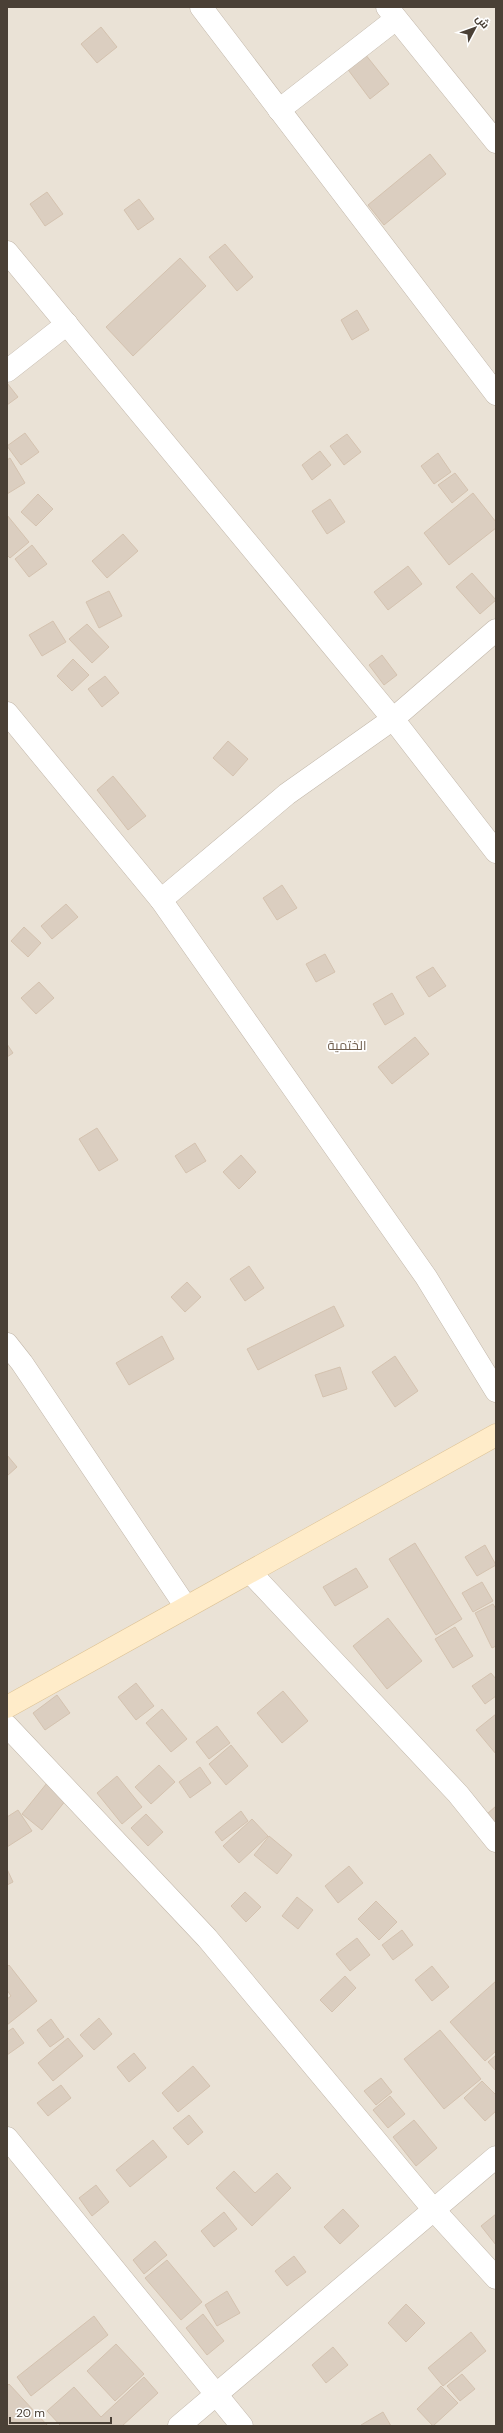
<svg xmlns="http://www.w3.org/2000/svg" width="503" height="2433" viewBox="0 0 503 2433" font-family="'DM Sans',Cairo,sans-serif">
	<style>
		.residential { fill: #eae2d6 }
		.building { fill: #dbcec0; stroke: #d4c2af }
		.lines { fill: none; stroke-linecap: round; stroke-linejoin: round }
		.street-casing { stroke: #c2b7aa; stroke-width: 23 }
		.secondary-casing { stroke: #ddc396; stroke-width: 23 }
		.street { stroke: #fff; stroke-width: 22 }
		.secondary { stroke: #ffecc9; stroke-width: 22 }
		.labels { text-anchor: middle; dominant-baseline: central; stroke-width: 3.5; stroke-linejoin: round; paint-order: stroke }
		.quarter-label { font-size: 13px; fill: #6e5d4c; stroke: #fff }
	</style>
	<rect width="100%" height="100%" fill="#f6f0e9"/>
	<rect class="residential" x="7" y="7" width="489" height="2419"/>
	<g class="building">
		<polygon points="101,27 117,47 97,63 81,44"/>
		<polygon points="361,49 389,84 370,99 343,63"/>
		<polygon points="430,154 446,174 384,225 368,205"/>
		<polygon points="47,192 63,214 45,226 30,204"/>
		<polygon points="139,199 154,219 138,230 124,210"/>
		<polygon points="225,244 253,277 237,291 209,257"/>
		<polygon points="180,258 206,286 133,356 106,327"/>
		<polygon points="357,310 369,330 352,340 341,320"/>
		<polygon points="7,383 18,397 7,405"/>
		<polygon points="25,433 39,452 21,465 7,446"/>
		<polygon points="347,434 361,452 344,465 330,446"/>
		<polygon points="320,451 331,465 312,480 302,465"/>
		<polygon points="438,453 451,472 434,484 421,466"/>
		<polygon points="10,458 25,483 7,494 7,460"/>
		<polygon points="455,473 468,490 452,503 438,485"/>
		<polygon points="473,493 496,522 496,528 449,565 424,533"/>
		<polygon points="38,494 53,509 36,526 21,512"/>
		<polygon points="330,499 345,522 327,534 312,511"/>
		<polygon points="7,515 29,542 10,558 7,555"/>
		<polygon points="123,534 138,551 107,578 92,561"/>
		<polygon points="32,545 47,564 29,577 15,559"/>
		<polygon points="408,566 422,584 388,610 374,592"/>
		<polygon points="472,573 496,600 480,614 456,587"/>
		<polygon points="109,591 122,616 99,628 86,602"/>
		<polygon points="53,621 66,642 42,656 29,635"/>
		<polygon points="87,624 109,647 92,663 69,639"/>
		<polygon points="382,655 397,675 384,685 369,665"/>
		<polygon points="73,659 89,675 72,691 57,676"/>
		<polygon points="105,676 119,693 102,707 88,689"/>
		<polygon points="228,741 248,759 233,776 213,758"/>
		<polygon points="113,776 146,816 128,830 97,790"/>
		<polygon points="282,885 297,908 277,920 263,898"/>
		<polygon points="66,904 78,917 52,939 41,926"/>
		<polygon points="24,927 41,943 28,957 11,941"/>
		<polygon points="325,954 335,972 316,982 306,964"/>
		<polygon points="433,967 446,986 429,997 416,977"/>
		<polygon points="39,982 54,998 36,1014 21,998"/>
		<polygon points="392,993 404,1014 385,1025 373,1004"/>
		<polygon points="415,1037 429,1054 392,1084 378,1067"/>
		<polygon points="7,1044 13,1053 7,1057"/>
		<polygon points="97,1128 118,1160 99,1171 79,1139"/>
		<polygon points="195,1143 206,1161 186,1173 175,1156"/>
		<polygon points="241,1155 256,1172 239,1189 223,1172"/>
		<polygon points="249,1266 264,1288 245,1301 230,1279"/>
		<polygon points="187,1282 201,1297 185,1312 171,1297"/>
		<polygon points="334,1306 344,1326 258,1370 247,1349"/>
		<polygon points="162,1336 174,1359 129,1385 116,1363"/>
		<polygon points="395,1356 418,1391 395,1407 372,1372"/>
		<polygon points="340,1367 347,1389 323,1397 315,1375"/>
		<polygon points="7,1455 17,1467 7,1476"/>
		<polygon points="415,1543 462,1619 436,1635 389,1559"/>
		<polygon points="485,1545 496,1565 477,1576 465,1557"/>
		<polygon points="356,1568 368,1587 335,1606 323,1587"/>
		<polygon points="482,1582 493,1601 473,1612 462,1593"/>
		<polygon points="493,1604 496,1609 496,1646 492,1648 475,1613"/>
		<polygon points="388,1618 422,1661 387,1689 353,1646"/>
		<polygon points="455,1627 473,1656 453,1668 435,1639"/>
		<polygon points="491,1673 496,1679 496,1696 485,1704 472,1686"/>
		<polygon points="136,1683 154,1706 136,1720 118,1697"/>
		<polygon points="283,1691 308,1721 282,1743 257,1713"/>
		<polygon points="57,1695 70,1713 45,1730 33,1713"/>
		<polygon points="162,1709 187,1739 171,1752 146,1723"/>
		<polygon points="496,1714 496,1754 476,1730"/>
		<polygon points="217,1726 230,1743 209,1759 196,1742"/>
		<polygon points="231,1745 248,1766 226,1785 209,1764"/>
		<polygon points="159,1765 175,1782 151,1804 135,1787"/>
		<polygon points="200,1767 211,1783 190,1798 179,1782"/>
		<polygon points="117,1776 142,1807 122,1824 97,1793"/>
		<polygon points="47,1783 66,1800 42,1830 22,1814"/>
		<polygon points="496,1806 496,1826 487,1814"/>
		<polygon points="18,1810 32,1831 7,1847 7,1817"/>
		<polygon points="241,1811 248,1821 222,1841 215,1832"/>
		<polygon points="146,1814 163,1832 148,1846 131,1828"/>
		<polygon points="252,1819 268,1836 239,1863 223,1846"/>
		<polygon points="269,1836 292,1855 277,1874 254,1855"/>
		<polygon points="349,1866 363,1883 338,1903 325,1886"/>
		<polygon points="7,1869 13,1882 7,1885"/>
		<polygon points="245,1892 261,1907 246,1922 231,1906"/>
		<polygon points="297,1897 313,1910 298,1929 282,1916"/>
		<polygon points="376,1901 397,1922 379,1940 358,1919"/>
		<polygon points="402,1930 413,1945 393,1960 382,1945"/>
		<polygon points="357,1938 370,1955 350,1971 336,1954"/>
		<polygon points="9,1965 37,2001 7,2025 7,1999 11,1996 7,1990 7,1967"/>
		<polygon points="432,1966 449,1987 432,2001 415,1980"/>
		<polygon points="345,1976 356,1988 332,2012 320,2000"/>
		<polygon points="496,1981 496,2051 485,2061 450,2022"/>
		<polygon points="99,2018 112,2034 94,2050 80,2035"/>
		<polygon points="51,2019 64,2037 50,2047 37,2030"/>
		<polygon points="13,2028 24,2043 7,2055 7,2032"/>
		<polygon points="440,2030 481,2079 444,2109 404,2059"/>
		<polygon points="68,2038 83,2056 53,2081 38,2063"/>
		<polygon points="134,2053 146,2068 129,2082 117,2067"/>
		<polygon points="496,2055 496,2071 488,2062"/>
		<polygon points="193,2066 210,2086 178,2112 162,2093"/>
		<polygon points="381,2078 392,2092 376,2105 364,2091"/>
		<polygon points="482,2081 496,2095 496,2111 485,2121 464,2098"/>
		<polygon points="61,2085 71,2098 48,2116 37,2103"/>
		<polygon points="390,2096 405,2114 388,2128 373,2110"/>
		<polygon points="189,2115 203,2132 188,2145 173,2128"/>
		<polygon points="414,2120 437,2148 416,2166 393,2137"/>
		<polygon points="153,2140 167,2157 130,2187 116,2170"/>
		<polygon points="234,2171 255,2193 277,2173 291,2188 252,2226 216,2188"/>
		<polygon points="96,2185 109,2202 92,2216 79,2198"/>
		<polygon points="343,2209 359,2226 340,2244 324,2227"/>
		<polygon points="224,2212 237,2229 214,2247 201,2231"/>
		<polygon points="496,2214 496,2245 481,2226"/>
		<polygon points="155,2241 167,2255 144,2274 133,2260"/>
		<polygon points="294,2256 306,2272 287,2286 275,2271"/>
		<polygon points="167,2260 202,2302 181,2320 145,2278"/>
		<polygon points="227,2291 240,2313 217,2326 205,2305"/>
		<polygon points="406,2304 425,2323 406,2342 388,2323"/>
		<polygon points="203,2314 224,2341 207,2355 186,2328"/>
		<polygon points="94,2316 108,2335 31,2396 17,2377"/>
		<polygon points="471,2332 486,2351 443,2386 428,2368"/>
		<polygon points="116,2344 144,2374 115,2401 87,2371"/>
		<polygon points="333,2347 348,2365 326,2383 312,2365"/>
		<polygon points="462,2374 475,2389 460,2401 447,2386"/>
		<polygon points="144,2377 158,2393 122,2426 61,2426 47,2411 74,2387 101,2417"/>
		<polygon points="9,2384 48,2426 7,2426 7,2386"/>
		<polygon points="441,2386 458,2403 433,2426 417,2409"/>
		<polygon points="383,2412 391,2426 361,2426 361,2425"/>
	</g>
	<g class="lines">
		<g class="street-casing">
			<g id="street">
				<polyline points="201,7 496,394"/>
				<polyline points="387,7 496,142"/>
				<polyline points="279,110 396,19"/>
				<polyline points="7,252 393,719 496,852"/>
				<polyline points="7,371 67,324"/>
				<polyline points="7,713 161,900 426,1277 496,1391"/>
				<polyline points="161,900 287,794 393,719 496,630"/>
				<polyline points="7,1344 22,1363 186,1607"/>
				<polyline points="250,1572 458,1794 496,1841"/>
				<polyline points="7,1726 207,1938 433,2209 496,2278"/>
				<polyline points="7,2138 242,2426"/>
				<polyline points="179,2426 496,2157"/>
			</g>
		</g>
		<g class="secondary-casing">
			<polyline id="secondary" points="7,1707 496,1435"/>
		</g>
		<use href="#street" class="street"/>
		<use href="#secondary" class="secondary"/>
	</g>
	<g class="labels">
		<g class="quarter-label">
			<text x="347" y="1045">الختمية</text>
		</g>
	</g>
	<rect width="503" height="2433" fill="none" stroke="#4a4036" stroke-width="16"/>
	<g transform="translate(475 28) rotate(49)" stroke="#ffffff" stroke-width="3" paint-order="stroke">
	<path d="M0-3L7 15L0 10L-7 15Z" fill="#4a4036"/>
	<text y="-6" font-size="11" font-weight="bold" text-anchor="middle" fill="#4a4036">ش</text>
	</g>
	<path d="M10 2417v6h101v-6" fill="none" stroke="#4a4036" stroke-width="2"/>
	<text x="16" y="2417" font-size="12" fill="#4a4036" stroke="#ffffff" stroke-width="3" paint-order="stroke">20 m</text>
</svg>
